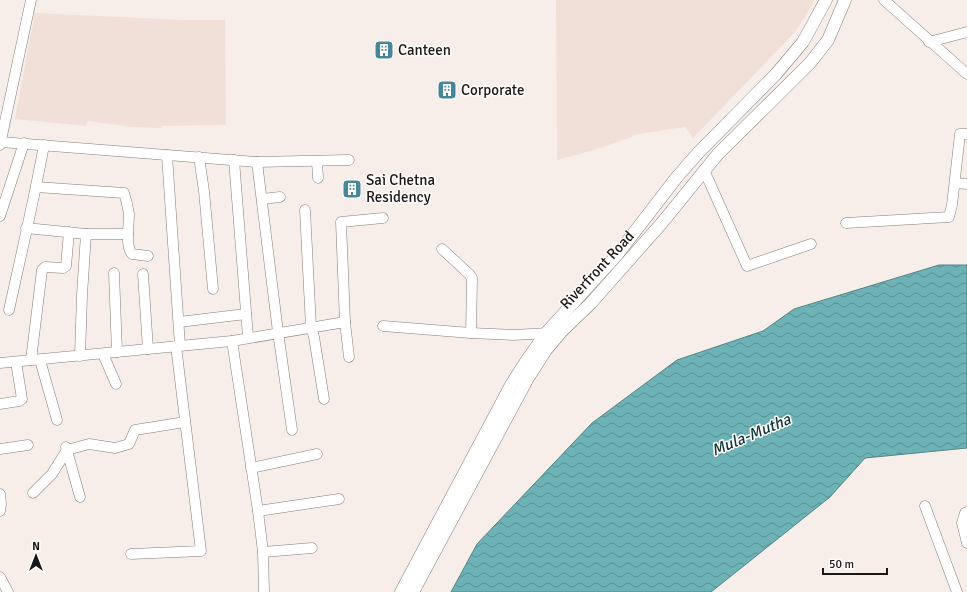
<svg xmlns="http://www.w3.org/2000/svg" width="967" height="592" viewBox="0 0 967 592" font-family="Signika,sans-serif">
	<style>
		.built { fill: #f0e0d7 }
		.water { fill: url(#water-waves); stroke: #548486 }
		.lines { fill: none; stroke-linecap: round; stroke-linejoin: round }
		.minor-casing { stroke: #857d79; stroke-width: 11 }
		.tertiary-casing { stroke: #857d79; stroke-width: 13 }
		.minor { stroke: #fff; stroke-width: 10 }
		.tertiary { stroke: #fff; stroke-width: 12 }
		.labels { text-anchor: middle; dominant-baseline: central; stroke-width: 3; stroke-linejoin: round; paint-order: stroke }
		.poi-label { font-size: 15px; fill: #1a1716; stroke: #fffdfc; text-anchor: start }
		.street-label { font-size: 15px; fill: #1a1716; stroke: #fffdfc }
		.water-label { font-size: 16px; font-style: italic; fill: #113436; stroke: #fffdfc }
	</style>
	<defs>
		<pattern id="water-waves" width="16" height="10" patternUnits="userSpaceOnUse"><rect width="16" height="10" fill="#6db2b6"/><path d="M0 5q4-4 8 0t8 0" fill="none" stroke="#599093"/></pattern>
	</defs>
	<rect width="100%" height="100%" fill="#f7eee9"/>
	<g class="built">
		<polygon points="556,0 814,0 811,7 796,31 693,138 685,127 671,129 633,135 632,137 594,150 557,160"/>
		<polygon points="35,13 183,20 225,20 226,125 161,126 161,128 132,127 88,121 86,126 15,119"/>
	</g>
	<polygon class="water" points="939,265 967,265 967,448 865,458 830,497 711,592 451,592 477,544 592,423 677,360 763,331 794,309"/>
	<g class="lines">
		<g class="minor-casing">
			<g id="minor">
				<polyline points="884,0 967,74"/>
				<polyline points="929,42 967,32"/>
				<polyline points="1,142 257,162 349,160"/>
				<polyline points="0,145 31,0"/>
				<polyline points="167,155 180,346"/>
				<polyline points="199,157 204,191 213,289"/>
				<polyline points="234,160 248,337"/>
				<polyline points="317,161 318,178"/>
				<polyline points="257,162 278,332 292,430"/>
				<polyline points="704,170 747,266 811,244"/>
				<polyline points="955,183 967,184"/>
				<path d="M36,187l88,6c2,6 4,15 5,21 0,11 -4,32 3,40l16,2"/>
				<polyline points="262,199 280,197"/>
				<polyline points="305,210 311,327 314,337 324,399"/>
				<polyline points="0,216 24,143"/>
				<polyline points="846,223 949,217 952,205 960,134 967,134"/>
				<polyline points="26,228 86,234 128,234"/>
				<polyline points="442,249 469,274 472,278 471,333"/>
				<polyline points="114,273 117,352"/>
				<polyline points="143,274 148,349"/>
				<path d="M9,310c12,-55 25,-110 35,-165"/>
				<polyline points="179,322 246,314"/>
				<polyline points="383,326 471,333 513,335 550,333"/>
				<polyline points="232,341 258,511 263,552 264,592"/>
				<polyline points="103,354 116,384"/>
				<polyline points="80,356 82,295 86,234"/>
				<polyline points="349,357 345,322 341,222 383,218"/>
				<polyline points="31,360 42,270 45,267 63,268 66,266 69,232"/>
				<polyline points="40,360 57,420"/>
				<polyline points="0,363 232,341 345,322"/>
				<polyline points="0,404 19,401 22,399 16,362"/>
				<polyline points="66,447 80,497"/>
				<polyline points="0,449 28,445"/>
				<polyline points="251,468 317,454"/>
				<polyline points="33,493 52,474 67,450 89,444 115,448 129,444 135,430 185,422"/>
				<polyline points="0,494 1,504 0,511"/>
				<polyline points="925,506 957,592"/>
				<polyline points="258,511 339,499"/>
				<polyline points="967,512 965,513 962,523 967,543"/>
				<polyline points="263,552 312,548"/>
				<polyline points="131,554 201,551 176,346"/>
				<polyline points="0,577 8,592"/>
			</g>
		</g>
		<g class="tertiary-casing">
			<g id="tertiary">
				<polyline points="401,592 511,385 525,363 546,333 616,256 677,177 698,153 776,74 803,42 826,0"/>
				<polyline points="413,592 492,445 528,378 546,350 562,331 591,303 661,224 718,154 810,63 828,40 845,0"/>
			</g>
		</g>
		<use href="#minor" class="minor"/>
		<use href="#tertiary" class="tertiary"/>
	</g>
	<defs>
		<g id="building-square" transform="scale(1)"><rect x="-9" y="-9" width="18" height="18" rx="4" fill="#458798" stroke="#fffdfc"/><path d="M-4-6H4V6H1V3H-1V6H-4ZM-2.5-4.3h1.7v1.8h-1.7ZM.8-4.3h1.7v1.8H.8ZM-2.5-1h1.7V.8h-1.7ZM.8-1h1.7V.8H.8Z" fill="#fff"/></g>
	</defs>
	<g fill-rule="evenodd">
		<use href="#building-square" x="384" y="50"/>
		<use href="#building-square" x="447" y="90"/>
		<use href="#building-square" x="352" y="189"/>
	</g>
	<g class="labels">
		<g class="poi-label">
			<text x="398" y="50">Canteen</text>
			<text x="461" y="90">Corporate</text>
			<text x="366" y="180">Sai Chetna<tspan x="366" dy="17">Residency</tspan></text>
		</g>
		<g class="street-label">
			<text transform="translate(597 270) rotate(-47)">Riverfront Road</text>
		</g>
		<g class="water-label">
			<text transform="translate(751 435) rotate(-23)">Mula-Mutha</text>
		</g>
	</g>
	<g transform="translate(36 556)" stroke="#fffdfc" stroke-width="3" paint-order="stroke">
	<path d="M0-3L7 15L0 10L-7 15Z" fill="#1a1716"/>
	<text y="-6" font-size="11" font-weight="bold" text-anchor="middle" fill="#1a1716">N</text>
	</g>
	<path d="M823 568v6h64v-6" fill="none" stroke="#1a1716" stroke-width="2"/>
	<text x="829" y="568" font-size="12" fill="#1a1716" stroke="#fffdfc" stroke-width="3" paint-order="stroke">50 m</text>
</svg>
